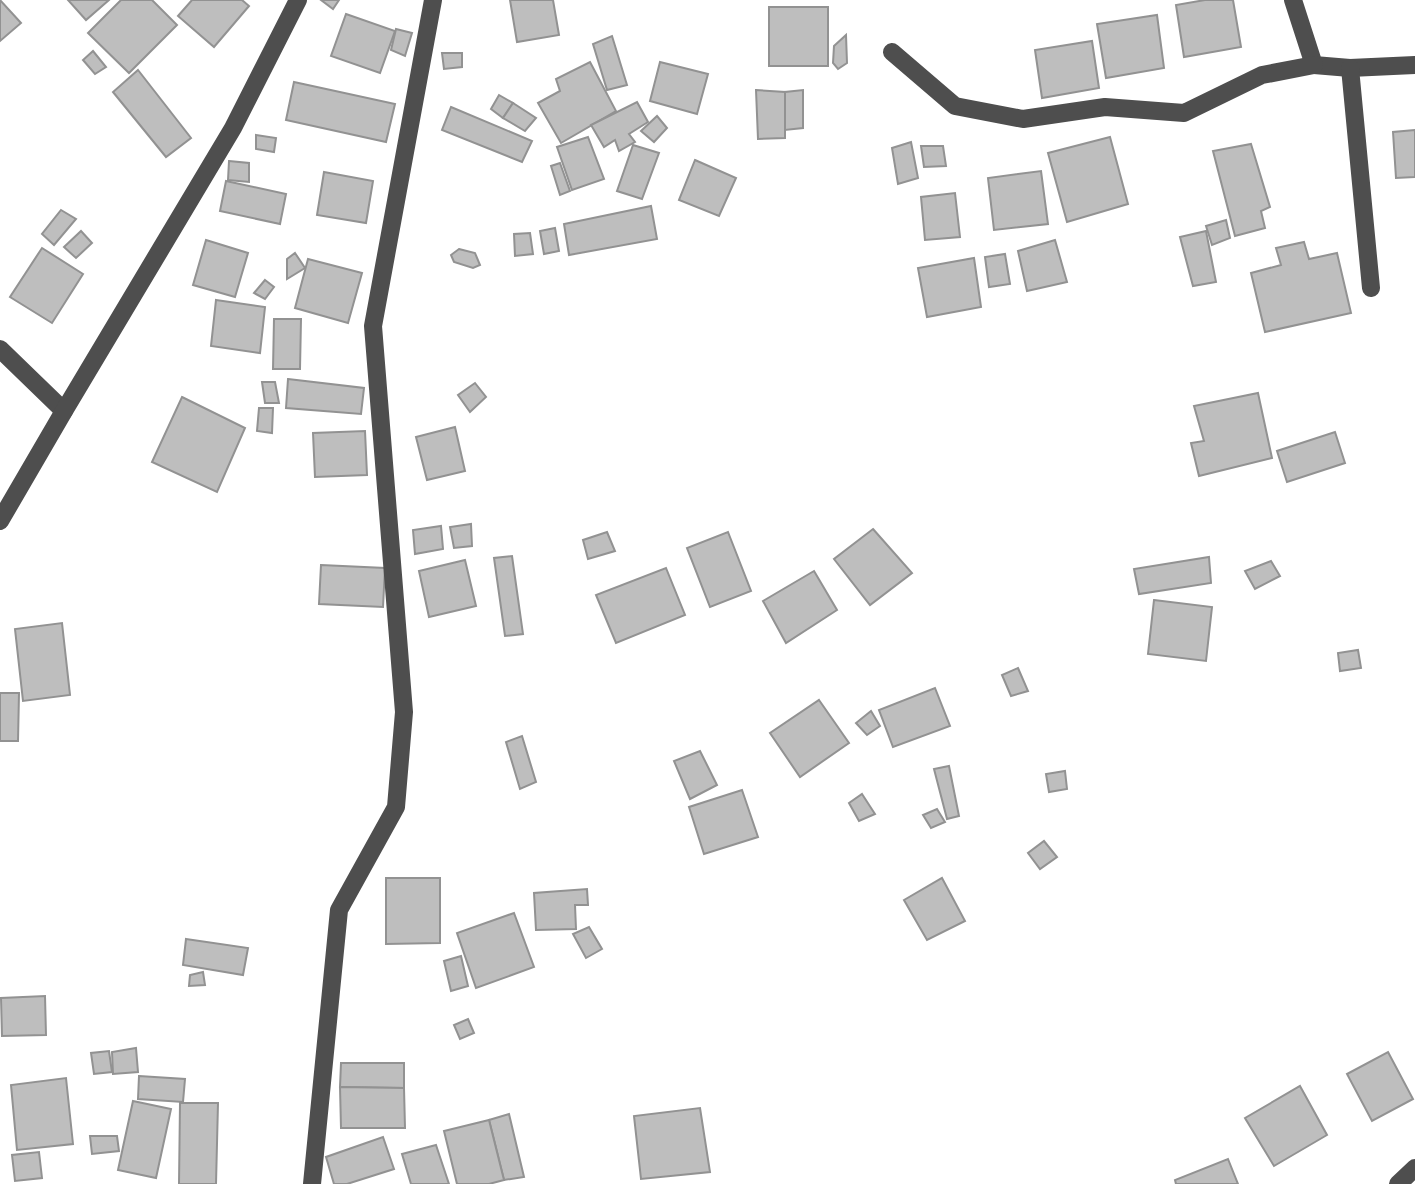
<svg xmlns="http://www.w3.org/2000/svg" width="1415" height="1184" viewBox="0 0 1415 1184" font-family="'Alegreya Sans',sans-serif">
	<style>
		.building { fill: #bebebe; stroke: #929292; stroke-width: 2 }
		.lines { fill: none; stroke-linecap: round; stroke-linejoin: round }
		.minor { stroke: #4e4e4e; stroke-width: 18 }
	</style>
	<rect width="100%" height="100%" fill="#fff"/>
	<g class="building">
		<polygon points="0,0 21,23 0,41"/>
		<polygon points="68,0 109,0 86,20"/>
		<polygon points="121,0 152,0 177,25 129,73 88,33"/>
		<polygon points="192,0 242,0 249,6 214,47 178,16"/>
		<polygon points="321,0 339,0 333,9"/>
		<polygon points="510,0 553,0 559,35 517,42"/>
		<polygon points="1205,0 1233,0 1241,47 1184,57 1176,5"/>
		<rect x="769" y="7" width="59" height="59"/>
		<polygon points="346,14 395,31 380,73 331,56"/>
		<polygon points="1157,15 1164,68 1106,78 1097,24"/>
		<polygon points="396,29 412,33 405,56 391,50"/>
		<polygon points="846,35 847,63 838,69 833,63 834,46"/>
		<polygon points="612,36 627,85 607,90 593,44"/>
		<polygon points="1092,41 1099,88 1042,98 1035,50"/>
		<polygon points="93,51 106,67 95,74 83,60"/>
		<polygon points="442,53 462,53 462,67 444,69"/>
		<polygon points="590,62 616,111 561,143 538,103 560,91 556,79"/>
		<polygon points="660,62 708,74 697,114 650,101"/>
		<polygon points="138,70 191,138 166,157 113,92"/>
		<polygon points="294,82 395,104 386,142 286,120"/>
		<polygon points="756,90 785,92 785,138 758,139"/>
		<polygon points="803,90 803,128 785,130 785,92"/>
		<polygon points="499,95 513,103 503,118 491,109"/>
		<polygon points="637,102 648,122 629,134 635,142 619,151 615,140 604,147 591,125"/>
		<polygon points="513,103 536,118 525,131 503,118"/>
		<polygon points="451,107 532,141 522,162 442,130"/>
		<polygon points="657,116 667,128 654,142 641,131"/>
		<polygon points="1415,130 1415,177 1396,178 1393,132"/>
		<polygon points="256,135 276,138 274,152 256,149"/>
		<polygon points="588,137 604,179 572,190 557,147"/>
		<polygon points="1110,137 1128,204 1067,222 1048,153"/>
		<polygon points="911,142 918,178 898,184 892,148"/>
		<polygon points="1251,144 1270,207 1261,211 1265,228 1235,236 1213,151"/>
		<polygon points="633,145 659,153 642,199 617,191"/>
		<polygon points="921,146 943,146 946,166 924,167"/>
		<polygon points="695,160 736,178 719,216 679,200"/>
		<polygon points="229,161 249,163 249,182 228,180"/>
		<polygon points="560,163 570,191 560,195 551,166"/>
		<polygon points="1041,171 1048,224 994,230 988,178"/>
		<polygon points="324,172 373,181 366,223 317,215"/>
		<polygon points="226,181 286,194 280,224 220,211"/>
		<polygon points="955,193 960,237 925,240 921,197"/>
		<polygon points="651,206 657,239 569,255 564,224"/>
		<polygon points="61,210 76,219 54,245 42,234"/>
		<polygon points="1226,220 1230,238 1212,245 1206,226"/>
		<polygon points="555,228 559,251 544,254 540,231"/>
		<polygon points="81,231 92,243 76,258 64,247"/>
		<polygon points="1206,231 1216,282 1193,286 1180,237"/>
		<polygon points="530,233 533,254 515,256 514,234"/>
		<polygon points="206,240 248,253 235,297 193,285"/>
		<polygon points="1055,240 1067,282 1027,291 1018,251"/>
		<polygon points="1304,242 1309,259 1337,253 1351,313 1265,332 1251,273 1281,265 1276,248"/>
		<polygon points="42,248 83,274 52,323 10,297"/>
		<polygon points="459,249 475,253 480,265 473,268 454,262 451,255"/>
		<polygon points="295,253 305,268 287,279 287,259"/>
		<polygon points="1005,254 1010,284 989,287 985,257"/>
		<polygon points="974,258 981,307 927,317 918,268"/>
		<polygon points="308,259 362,273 348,323 295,308"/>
		<polygon points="265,280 274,287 265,299 254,293"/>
		<polygon points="216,300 265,307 260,353 211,346"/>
		<polygon points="274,319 301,319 300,369 273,369"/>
		<polygon points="288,379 364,388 361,414 286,408"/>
		<polygon points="262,382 275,382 279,403 265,403"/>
		<polygon points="475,383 486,397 470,412 458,395"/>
		<polygon points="1258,393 1272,458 1199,476 1191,443 1204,441 1194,406"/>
		<polygon points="182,397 245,428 217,492 152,462"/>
		<polygon points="259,408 273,408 272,433 257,431"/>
		<polygon points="455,427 465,471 427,480 416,437"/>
		<polygon points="365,431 367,475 315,477 313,433"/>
		<polygon points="1335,432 1345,463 1287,482 1277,451"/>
		<polygon points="471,524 472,546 454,548 450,527"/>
		<polygon points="441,526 443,549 415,554 413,530"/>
		<polygon points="873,529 912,573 870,605 834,559"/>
		<polygon points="607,532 615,551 588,559 583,540"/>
		<polygon points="728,532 751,591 710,607 687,548"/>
		<polygon points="512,556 523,634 505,636 494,558"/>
		<polygon points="1209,557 1211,583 1139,594 1134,569"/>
		<polygon points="465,560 476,606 429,617 419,571"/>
		<polygon points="1271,561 1280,576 1255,589 1245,571"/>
		<polygon points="321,565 385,568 383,607 319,604"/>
		<polygon points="666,568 685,615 616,643 596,595"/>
		<polygon points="814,571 837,610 786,643 763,601"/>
		<polygon points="1154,600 1212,607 1206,661 1148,654"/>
		<polygon points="62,623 70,695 23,701 15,629"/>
		<polygon points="1358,650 1361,668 1340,671 1338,653"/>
		<polygon points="1018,668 1028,691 1011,696 1002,675"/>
		<polygon points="935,688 950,726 893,747 879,710"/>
		<polygon points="0,693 19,693 18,741 0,741"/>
		<polygon points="819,700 849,743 800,777 770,733"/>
		<polygon points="871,711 880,726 867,735 856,723"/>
		<polygon points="522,736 536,782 520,789 506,742"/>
		<polygon points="700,751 717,785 690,799 674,761"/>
		<polygon points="949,766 959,816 947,819 934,769"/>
		<polygon points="1065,771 1067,789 1049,792 1046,774"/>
		<polygon points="742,790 758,837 704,854 689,807"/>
		<polygon points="862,794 875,814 859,821 849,803"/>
		<polygon points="937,809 945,822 931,828 923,815"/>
		<polygon points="1044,841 1057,857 1040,869 1028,853"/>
		<polygon points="386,878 440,878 440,943 386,944"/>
		<polygon points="942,878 965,921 927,940 904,900"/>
		<polygon points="587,889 588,905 575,905 576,929 536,930 534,893"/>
		<polygon points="514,913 534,967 476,988 457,933"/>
		<polygon points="589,927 602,949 586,958 573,934"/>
		<polygon points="186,939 248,948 243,975 183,965"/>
		<polygon points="461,956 468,986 451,991 444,961"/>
		<polygon points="203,972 205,985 189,986 190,975"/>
		<polygon points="45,996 46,1035 2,1036 1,998"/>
		<polygon points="468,1019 474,1033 460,1039 454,1025"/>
		<polygon points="136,1048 138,1072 113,1074 112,1052"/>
		<polygon points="109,1051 112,1072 94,1074 91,1053"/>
		<polygon points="1388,1052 1413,1099 1372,1121 1347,1074"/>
		<polygon points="341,1063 404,1063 404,1088 340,1087"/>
		<polygon points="139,1076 185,1079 183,1102 138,1099"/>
		<polygon points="66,1078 73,1144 17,1150 11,1085"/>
		<polygon points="1300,1086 1327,1135 1274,1166 1245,1118"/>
		<polygon points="340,1087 404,1088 405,1128 341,1128"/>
		<polygon points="133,1101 171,1109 156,1178 118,1170"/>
		<polygon points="180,1103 218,1103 216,1184 179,1184"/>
		<polygon points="700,1108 710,1172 641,1179 634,1116"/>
		<polygon points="509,1114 524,1177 504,1180 489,1120"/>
		<polygon points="489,1120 504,1180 489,1184 457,1184 444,1131"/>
		<polygon points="90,1136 117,1136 119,1151 92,1154"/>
		<polygon points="383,1137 394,1169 347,1184 334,1184 326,1157"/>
		<polygon points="436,1145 449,1184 411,1184 402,1154"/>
		<polygon points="39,1152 42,1178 15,1181 12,1155"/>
		<polygon points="1228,1159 1238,1184 1176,1184 1175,1180"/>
	</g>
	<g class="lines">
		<g class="minor">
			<polyline points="1293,0 1314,65 1350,68 1415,65"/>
			<polyline points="892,52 955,106 1023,119 1105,107 1184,113 1262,75 1314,65"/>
			<polyline points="1350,68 1371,288"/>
			<polyline points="0,349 64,411"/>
			<polyline points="0,521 64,411 233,128 298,0"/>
			<polyline points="312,1184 339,910 396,807 404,712 373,326 433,0"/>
			<polyline points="1398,1184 1415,1168"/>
		</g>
	</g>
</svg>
